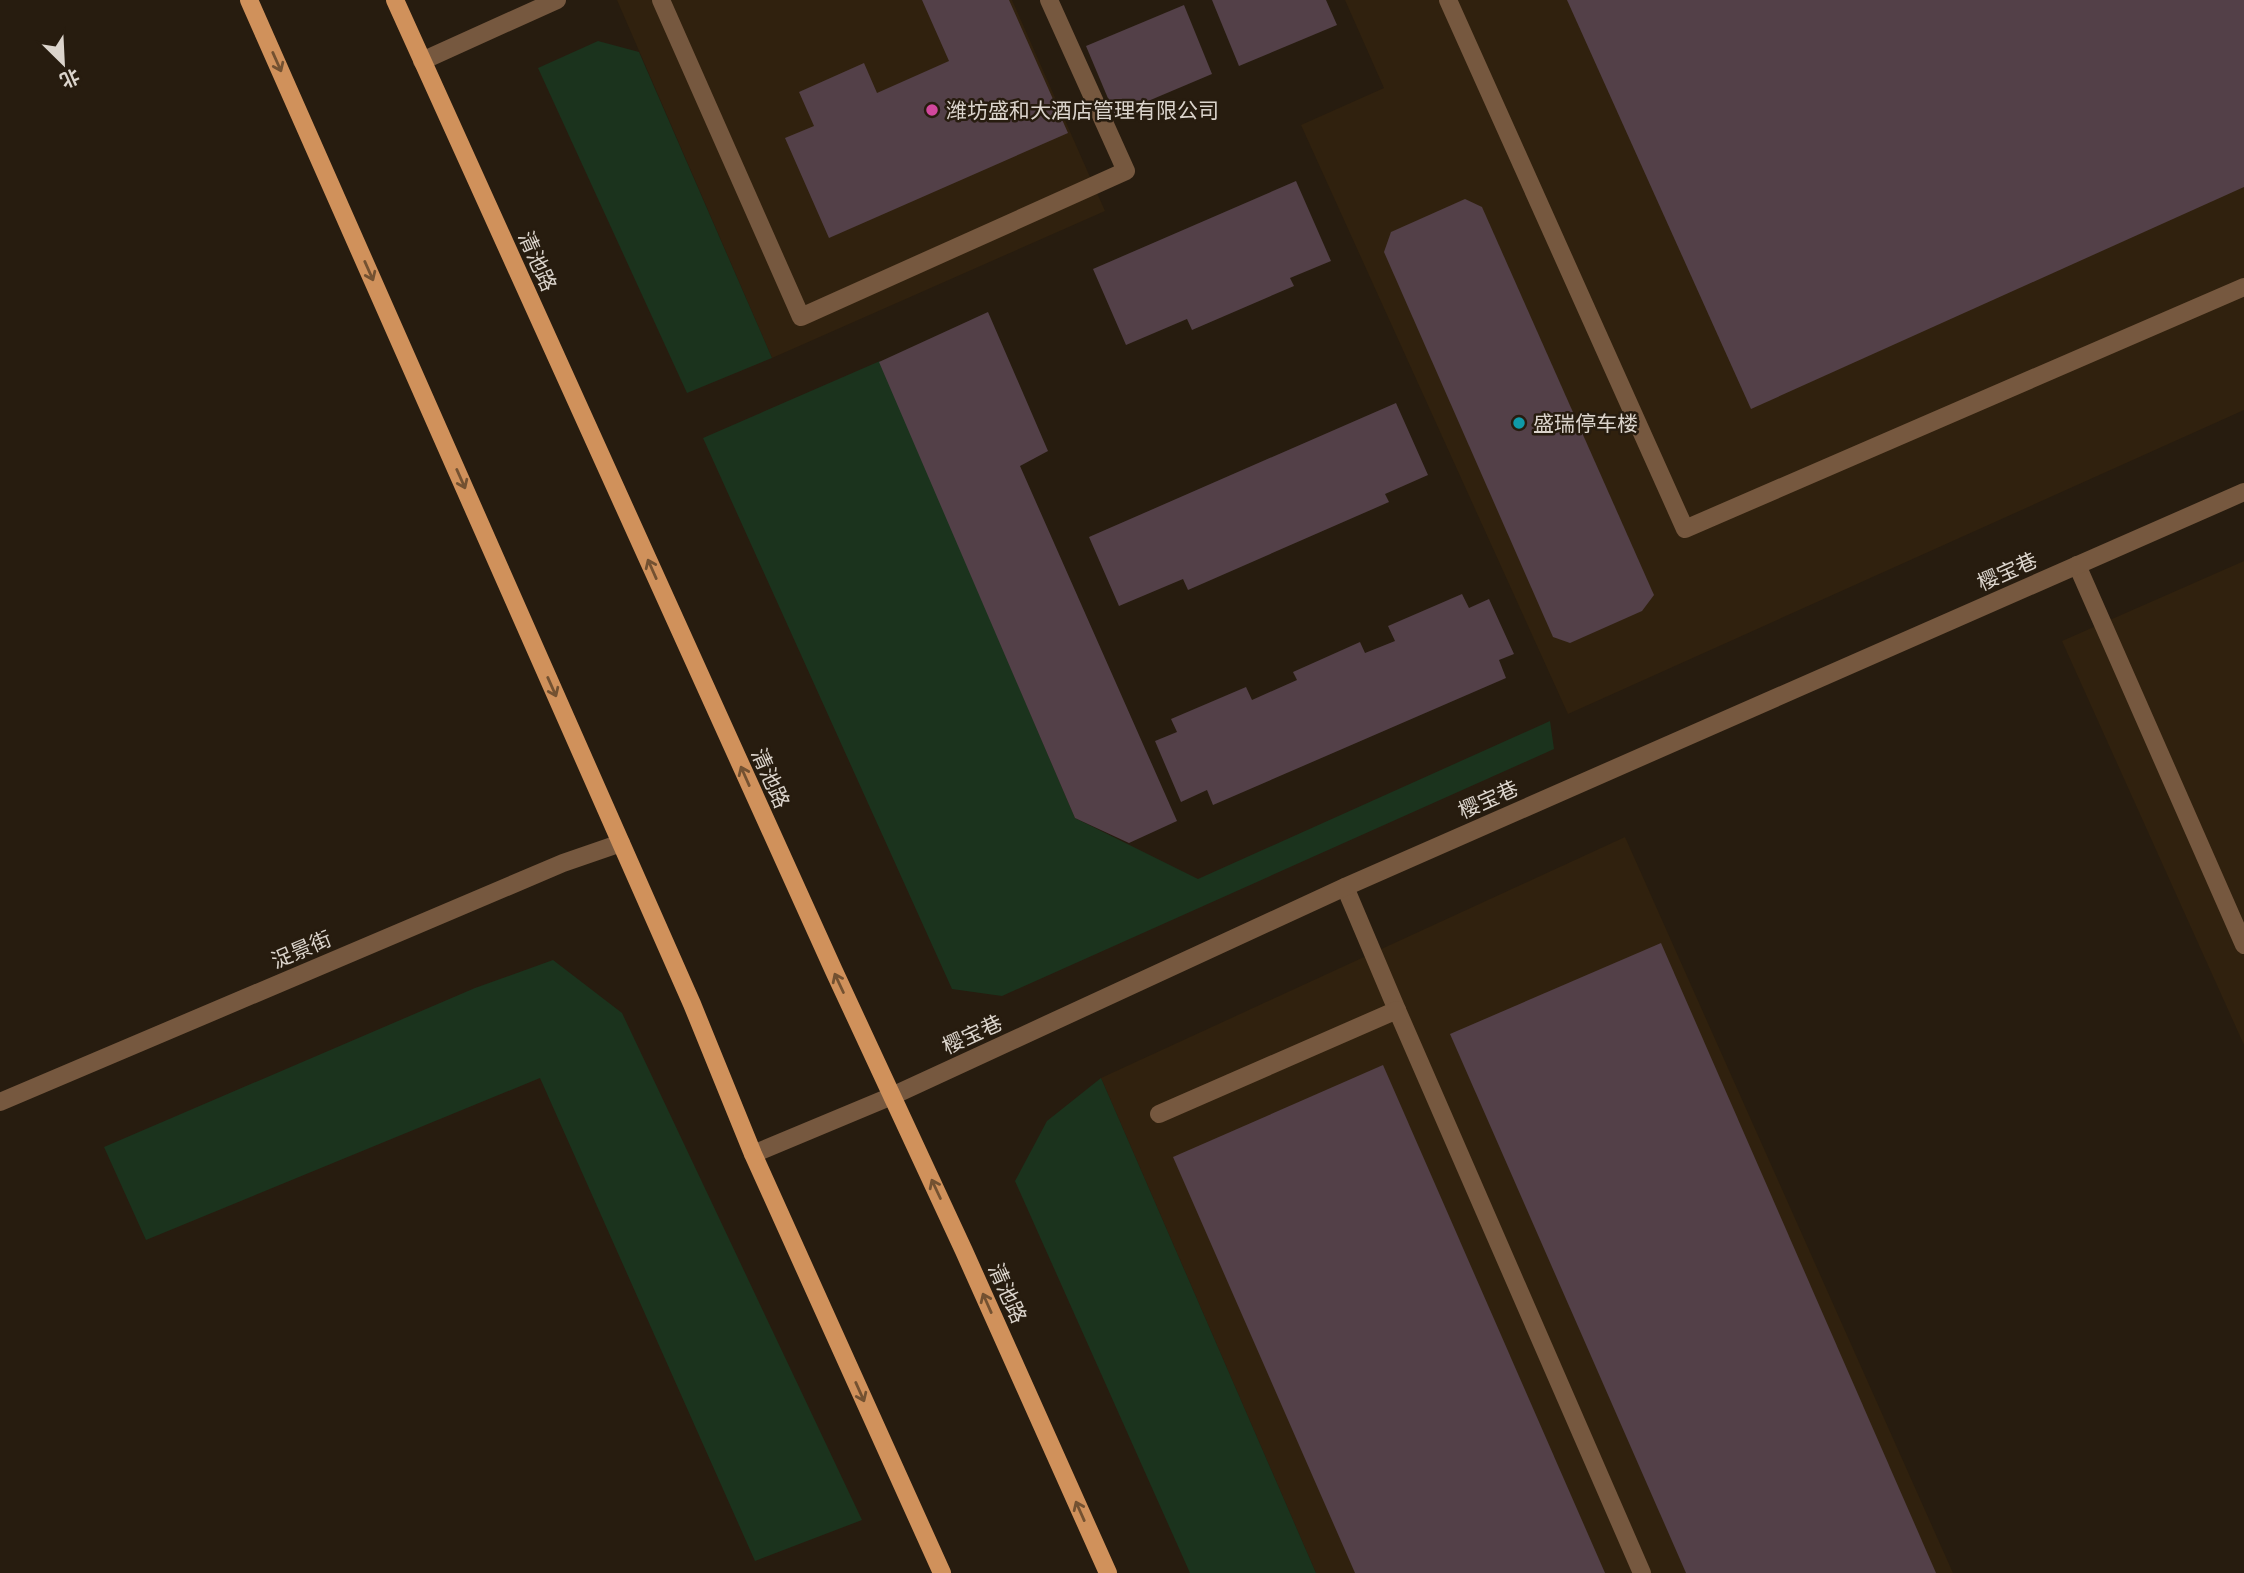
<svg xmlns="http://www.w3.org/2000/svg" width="2244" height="1573" viewBox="0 0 2244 1573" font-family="'IBM Plex Serif','Noto Sans SC',serif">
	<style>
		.built { fill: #30210e }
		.green { fill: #1b331d }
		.building { fill: #534048 }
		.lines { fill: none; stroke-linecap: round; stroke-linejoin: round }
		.service { stroke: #76583f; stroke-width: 18 }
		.tertiary { stroke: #76583f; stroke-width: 18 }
		.primary { stroke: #d0915b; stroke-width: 18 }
		.oneway { stroke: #735131 }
		.hotel-dot { fill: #d1479c; stroke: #271c0f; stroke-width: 2.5 }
		.culture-dot { fill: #0f9aa8; stroke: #271c0f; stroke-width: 2.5 }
		.labels { text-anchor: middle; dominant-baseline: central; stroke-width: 5; stroke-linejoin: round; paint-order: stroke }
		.poi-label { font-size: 21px; fill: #dbd4cc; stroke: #271c0f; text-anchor: start }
		.street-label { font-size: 21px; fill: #dbd4cc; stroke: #271c0f }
	</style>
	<rect width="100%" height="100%" fill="#271c0f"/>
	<g class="built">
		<polygon points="617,0 1012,0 1105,211 772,358"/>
		<polygon points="1345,0 2244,0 2244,410 1568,714 1301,125 1384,88"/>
		<polygon points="2244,561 2244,1045 2062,641"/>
		<polygon points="1625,837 1953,1573 1316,1573 1101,1078"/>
	</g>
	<g class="green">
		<polygon points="598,41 639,52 772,358 687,393 538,68"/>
		<polygon points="880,361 1075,818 1198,879 1550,721 1554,749 1002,996 952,989 703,438"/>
		<polygon points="553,960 622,1013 862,1520 755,1561 540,1078 146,1240 104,1147 475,988"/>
		<polygon points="1101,1078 1316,1573 1190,1573 1015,1181 1047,1121"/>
	</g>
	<g class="building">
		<polygon points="922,0 1009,0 1068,133 829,238 785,138 814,126 799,92 864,63 877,93 949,61"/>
		<polygon points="1212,0 1326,0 1337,25 1239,66"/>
		<polygon points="1567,0 2244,0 2244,187 1751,409"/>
		<polygon points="1184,5 1212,74 1115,115 1086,46"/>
		<polygon points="1296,181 1331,261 1290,278 1294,286 1192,330 1187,319 1126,345 1093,269"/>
		<polygon points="1465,199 1482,207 1654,595 1642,611 1570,643 1553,637 1384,252 1391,232"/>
		<polygon points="988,312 1048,451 1020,466 1177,821 1129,843 1075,818 879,362"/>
		<polygon points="1396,403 1428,475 1385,494 1389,502 1188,590 1183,579 1119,606 1089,537"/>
		<polygon points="1462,594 1469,608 1489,599 1514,654 1499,660 1506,678 1213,805 1207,790 1181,802 1155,741 1177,732 1171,719 1246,687 1252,700 1297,680 1293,672 1360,642 1365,653 1395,641 1388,626"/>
		<polygon points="1661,943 1936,1573 1686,1573 1450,1034"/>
		<polygon points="1383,1065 1605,1573 1355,1573 1173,1157"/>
	</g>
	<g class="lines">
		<g class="service">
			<polyline points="661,0 801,317 1126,171 1049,0"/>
			<polyline points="1448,0 1685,529 2244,287"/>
			<polyline points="422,61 557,0"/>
			<polyline points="2077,565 2244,945"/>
			<polyline points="1345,887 1397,1010"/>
			<polyline points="1159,1114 1397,1010 1642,1573"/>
		</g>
		<g class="tertiary">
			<polyline points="0,1102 563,863 621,843"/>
			<polyline points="753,1154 892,1096 1345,887 2244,492"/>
		</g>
		<g class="primary">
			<polyline points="249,0 692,1004 753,1154 942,1573"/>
			<polyline points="395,0 834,971 964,1251 1108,1573"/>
		</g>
	</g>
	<defs><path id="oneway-shaft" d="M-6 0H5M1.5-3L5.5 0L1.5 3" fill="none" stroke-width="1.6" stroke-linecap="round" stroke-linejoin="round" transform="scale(1.75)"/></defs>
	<g class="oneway">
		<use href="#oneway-shaft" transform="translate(277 62) rotate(66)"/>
		<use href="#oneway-shaft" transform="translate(369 271) rotate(66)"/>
		<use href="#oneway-shaft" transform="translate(461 479) rotate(66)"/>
		<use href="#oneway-shaft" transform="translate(652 569) rotate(-114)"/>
		<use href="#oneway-shaft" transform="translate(552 687) rotate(66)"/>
		<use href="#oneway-shaft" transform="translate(745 776) rotate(-114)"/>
		<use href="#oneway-shaft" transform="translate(839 983) rotate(-115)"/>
		<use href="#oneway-shaft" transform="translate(936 1189) rotate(-115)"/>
		<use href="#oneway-shaft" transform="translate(987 1303) rotate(-114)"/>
		<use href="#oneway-shaft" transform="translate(860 1392) rotate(66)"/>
		<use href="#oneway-shaft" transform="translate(1080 1511) rotate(-114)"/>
	</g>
	<circle class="hotel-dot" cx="932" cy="110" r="7"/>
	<circle class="culture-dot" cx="1519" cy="423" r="7"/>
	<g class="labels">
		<g class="poi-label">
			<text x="946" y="110">潍坊盛和大酒店管理有限公司</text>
			<text x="1533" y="423">盛瑞停车楼</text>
		</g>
		<g class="street-label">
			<text transform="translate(538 261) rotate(66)">清池路</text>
			<text transform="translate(2007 571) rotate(-24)">樱宝巷</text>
			<text transform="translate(771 778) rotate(66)">清池路</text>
			<text transform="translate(1488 799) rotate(-24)">樱宝巷</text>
			<text transform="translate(301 949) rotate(-23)">浞景街</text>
			<text transform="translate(972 1034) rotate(-25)">樱宝巷</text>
			<text transform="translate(1008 1293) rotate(66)">清池路</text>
		</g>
	</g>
	<g transform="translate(63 63) rotate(156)" stroke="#271c0f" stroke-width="5" paint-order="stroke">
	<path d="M0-5L12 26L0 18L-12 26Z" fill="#dbd4cc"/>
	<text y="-10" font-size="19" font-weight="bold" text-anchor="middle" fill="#dbd4cc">北</text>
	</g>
</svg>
